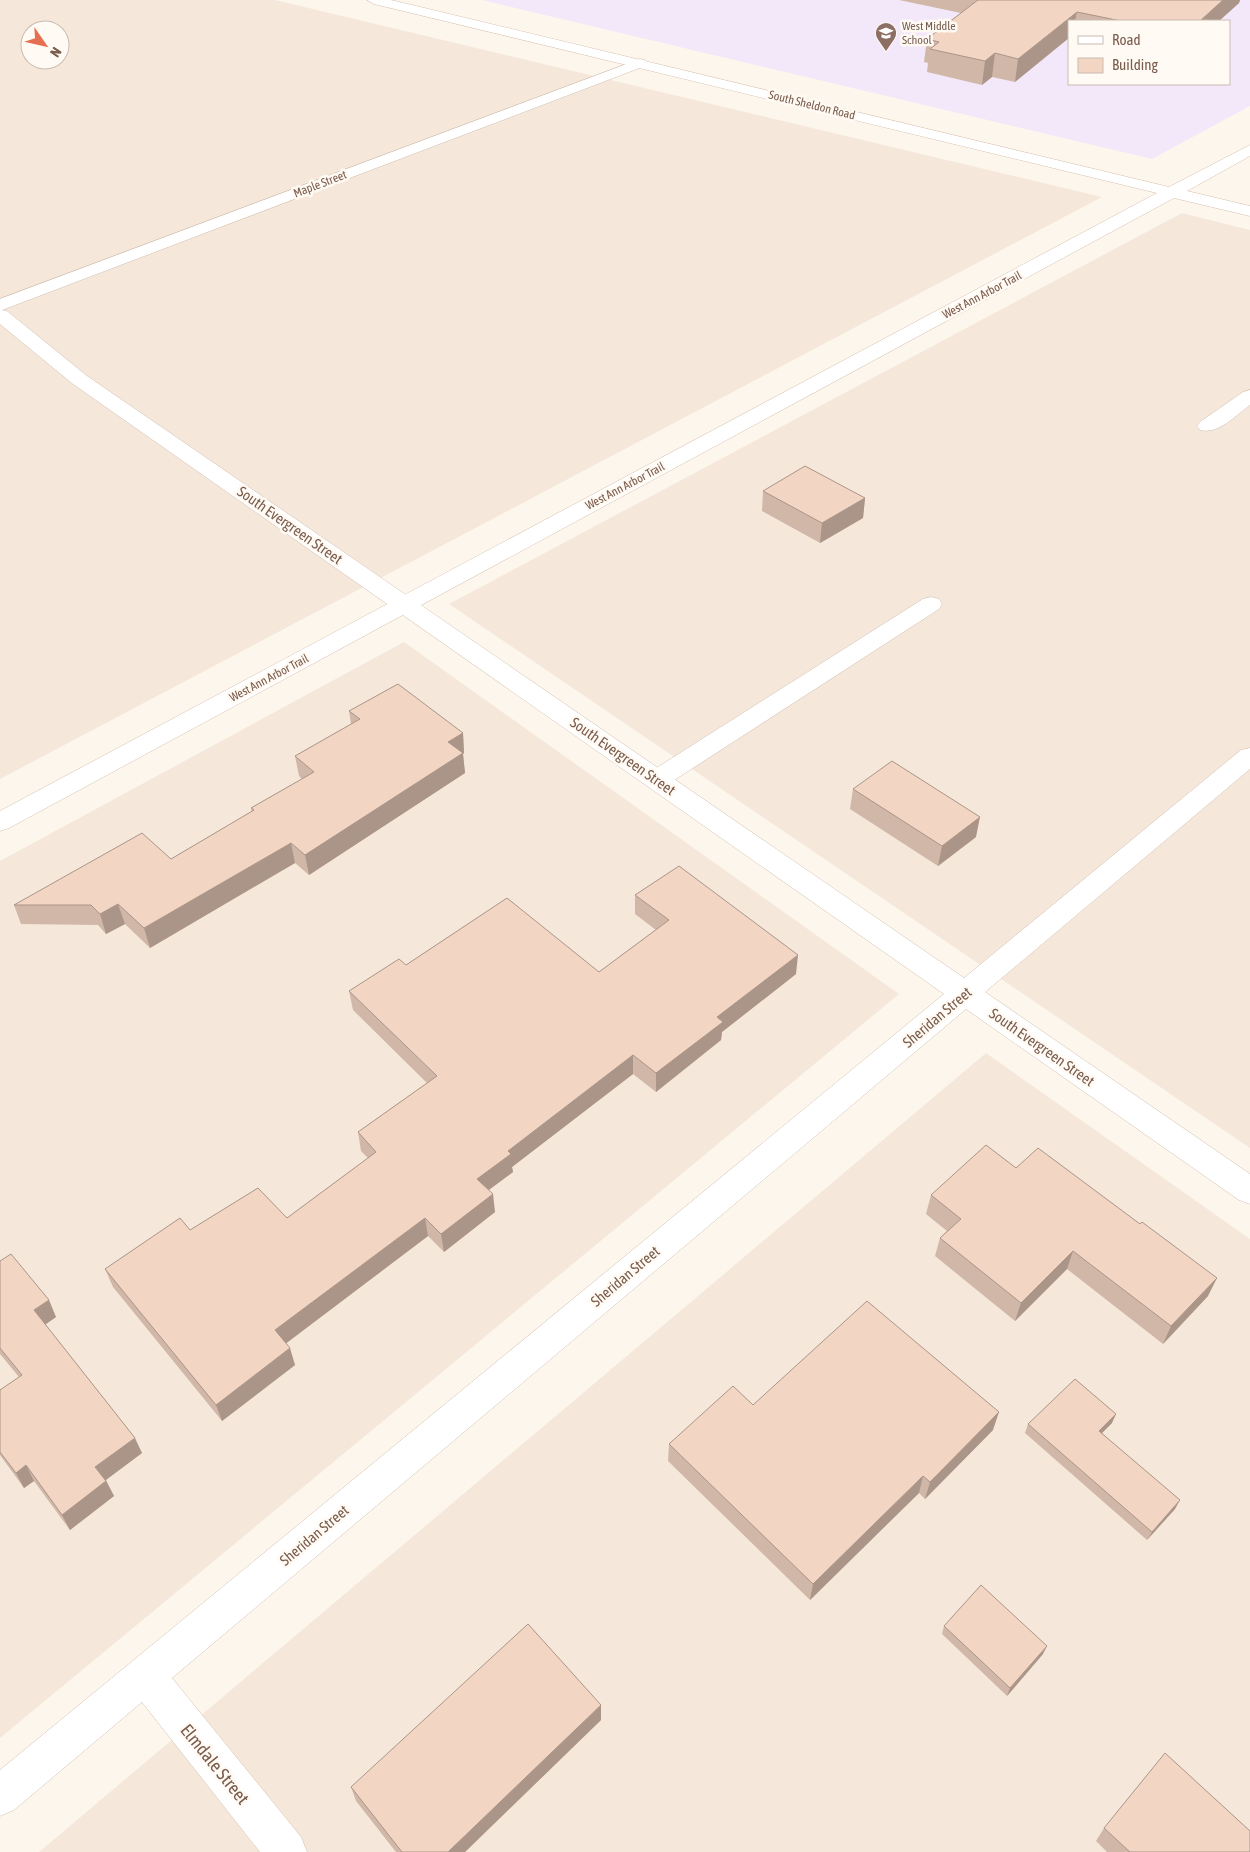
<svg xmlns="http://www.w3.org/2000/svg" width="1250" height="1852" viewBox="0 0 1250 1852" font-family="'Asap Condensed',sans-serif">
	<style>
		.residential { fill: #f5e8da; fill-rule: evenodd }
		.education { fill: #f3e8fa; fill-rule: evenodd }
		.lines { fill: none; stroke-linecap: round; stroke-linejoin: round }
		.lane-casing { stroke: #d1beb0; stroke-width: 1 }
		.street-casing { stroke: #d1beb0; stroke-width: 1 }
		.secondary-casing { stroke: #d6c0b0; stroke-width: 1 }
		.lane { fill: #fff; fill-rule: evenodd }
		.street { fill: #fff; fill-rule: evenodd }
		.secondary { fill: #fff; fill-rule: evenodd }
		.wall { fill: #d1b7a8 }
		.shaded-wall { fill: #aa9588 }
		.building { fill: #f3d5c3; stroke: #aa9588 }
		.labels { text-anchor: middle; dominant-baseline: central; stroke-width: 5; stroke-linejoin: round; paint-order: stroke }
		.far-education-label { font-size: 12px; fill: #785e54; stroke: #fffaf3; text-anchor: start }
		.far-street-label { font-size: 12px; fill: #7a5c4d; stroke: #fffaf3 }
		.street-label { font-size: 15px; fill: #7a5c4d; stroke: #fffaf3 }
		.near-street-label { font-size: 18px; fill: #7a5c4d; stroke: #fffaf3 }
	</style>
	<rect width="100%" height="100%" fill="#fdf6ec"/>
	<g class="residential">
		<path d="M0,0h275l827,197 -1102,582zM30,30h30v30h-30z"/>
		<polygon points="1182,213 1250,230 1250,1148 449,604"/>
		<polygon points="404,642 899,994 0,1738 0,861"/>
		<polygon points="986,1053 1250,1239 1250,1852 39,1852"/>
	</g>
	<path class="education" d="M482,0h768v106l-98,53zM1069,21h160v63h-160z"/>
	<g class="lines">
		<g class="lane-casing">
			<g id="lane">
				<path d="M1250,390v15c-14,10 -32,30 -50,25l-3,-4 3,-4 43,-30z"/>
				<polygon points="931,597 939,599 942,604 939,609 665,786 656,789 647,786 643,780 647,774 923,599"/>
			</g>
		</g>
		<g class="street-casing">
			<polygon id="street" points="640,59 645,60 647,63 645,66 2,310 7,311 87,376 964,978 1241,750 1250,748 1250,769 985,992 1250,1174 1250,1204 1239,1200 966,1009 172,1678 301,1837 307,1852 260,1852 142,1702 14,1810 0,1816 0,1770 944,994 73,384 0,324 0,299"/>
		</g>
		<g class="secondary-casing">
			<polygon id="secondary" points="367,0 391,0 1169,187 1250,145 1250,156 1187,191 1250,206 1250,216 1174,198 9,828 0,831 0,811 1157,193 374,4"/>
		</g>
		<use href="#lane" class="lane"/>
		<use href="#street" class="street"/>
		<use href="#secondary" class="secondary"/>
	</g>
	<g class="wall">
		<polygon points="899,0 1240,0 1239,3 1219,21 1069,21 1015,82 992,77 982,85 927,72 928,63 924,62 927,39 961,13"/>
		<polygon points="763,491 865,498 863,518 820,543 762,511"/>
		<polygon points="349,711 463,733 464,753 463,754 465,773 309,875 295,863 150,948 125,924 106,934 98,925 21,924 14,905 171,859 252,812 251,808 302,779 299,776 295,756 351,724"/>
		<polygon points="853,789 976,837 938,866 850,809"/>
		<polygon points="635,895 796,974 722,1032 721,1040 656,1092 633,1074 512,1167 513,1172 489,1190 495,1212 444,1252 428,1236 286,1343 295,1365 222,1421 113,1287 105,1269 190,1230 287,1218 368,1158 361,1151 358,1132 427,1083 353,1010 349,991 406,965 599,972 656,930 635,914"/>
		<polygon points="1016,1168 1208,1296 1163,1344 1067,1269 1015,1321 935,1256 940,1238 947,1231 926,1214 931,1195"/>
		<polygon points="0,1261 56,1317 45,1324 142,1453 106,1480 114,1496 70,1530 34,1481 24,1488 0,1455 0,1390 19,1377 0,1354"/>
		<polygon points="753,1405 993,1430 925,1499 919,1493 810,1600 668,1461 669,1444"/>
		<polygon points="1112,1423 1102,1433 1175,1509 1147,1540 1025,1433 1028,1424"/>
		<polygon points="944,1626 1043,1654 1007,1696 942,1634"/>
		<polygon points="601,1720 465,1852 396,1852 356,1801 351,1787"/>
		<polygon points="1104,1828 1250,1852 1107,1852 1096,1841"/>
	</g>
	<g class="shaded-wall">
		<polygon points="1223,0 1240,0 1239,3 1219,21 1200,21"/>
		<polygon points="1077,12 1075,21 1069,21 1069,38 1015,82 1018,59"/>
		<polygon points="995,53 992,77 982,85 985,61"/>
		<polygon points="865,498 863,518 820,543 822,523"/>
		<polygon points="463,733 464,753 463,754 465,773 309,875 305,855 448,742"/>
		<polygon points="980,817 976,837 938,866 942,846"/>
		<polygon points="291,843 295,863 150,948 144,928"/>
		<polygon points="118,904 125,924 106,934 100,914"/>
		<polygon points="798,955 796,974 722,1032 721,1040 656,1092 656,1073 717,1017"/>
		<polygon points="633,1055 633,1074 512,1167 513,1172 479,1197 477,1179 508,1151"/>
		<polygon points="493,1194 495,1212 444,1252 441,1234"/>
		<polygon points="425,1218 428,1236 280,1348 275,1330"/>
		<polygon points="1073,1251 1067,1269 1015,1321 1021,1303"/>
		<polygon points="1217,1278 1208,1296 1163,1344 1171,1326"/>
		<polygon points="49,1300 56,1317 42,1327 34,1310"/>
		<polygon points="290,1348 295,1365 222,1421 216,1405"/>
		<polygon points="999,1412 993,1430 925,1499 930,1482"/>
		<polygon points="1116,1414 1112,1423 1095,1440 1099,1431"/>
		<polygon points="135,1438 142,1453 103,1482 95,1467"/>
		<polygon points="26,1465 34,1481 24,1488 16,1473"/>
		<polygon points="923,1476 919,1493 810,1600 813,1584"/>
		<polygon points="106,1481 114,1496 70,1530 62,1515"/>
		<polygon points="1180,1500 1175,1509 1147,1540 1152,1532"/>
		<polygon points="1047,1646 1043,1654 1007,1696 1010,1688"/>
		<polygon points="601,1705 601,1720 465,1852 448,1852"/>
	</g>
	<g class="building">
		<polygon points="978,0 1223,0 1200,21 1121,21 1077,12 1018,59 995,53 985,61 930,49 939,42 927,39"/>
		<polygon points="805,466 865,498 822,523 763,491"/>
		<polygon points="398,684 463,733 448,742 463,753 305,855 291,843 144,928 118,904 100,914 91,905 14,905 142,833 171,859 254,810 251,808 314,772 295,756 360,719 349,711"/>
		<polygon points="892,761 980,817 942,846 853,789"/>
		<polygon points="679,866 798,955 717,1017 723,1022 656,1073 633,1055 508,1151 511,1154 477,1179 493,1194 441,1234 425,1218 275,1330 290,1348 216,1405 105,1269 180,1218 190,1230 258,1188 287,1218 376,1152 358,1132 437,1076 349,991 399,959 406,965 507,898 599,972 669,920 635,895"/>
		<polygon points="986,1145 1016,1168 1038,1148 1140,1224 1142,1222 1217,1278 1171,1326 1073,1251 1021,1303 940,1238 961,1219 931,1195"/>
		<polygon points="11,1254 49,1300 34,1310 135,1438 95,1467 106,1481 62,1515 26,1465 16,1473 0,1452 0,1390 22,1375 0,1348 0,1261"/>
		<polygon points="867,1301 999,1412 930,1482 923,1476 813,1584 669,1444 733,1386 753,1405"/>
		<polygon points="1075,1379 1116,1414 1099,1431 1180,1500 1152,1532 1028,1424"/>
		<polygon points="981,1585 1047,1646 1010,1688 944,1626"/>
		<polygon points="528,1624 601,1705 448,1852 402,1852 351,1787"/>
		<polygon points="1165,1753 1250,1831 1250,1852 1130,1852 1104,1828"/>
	</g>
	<defs>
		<g id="school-pin" transform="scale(1.125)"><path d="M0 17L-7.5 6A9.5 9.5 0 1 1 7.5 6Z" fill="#8d6e63" stroke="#fffaf3"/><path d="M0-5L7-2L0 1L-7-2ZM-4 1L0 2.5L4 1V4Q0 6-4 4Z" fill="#fff"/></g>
	</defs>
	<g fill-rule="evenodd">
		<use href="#school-pin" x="886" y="33"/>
	</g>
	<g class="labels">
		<g class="far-education-label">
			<text x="902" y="26">West Middle<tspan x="902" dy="14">School</tspan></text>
		</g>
		<g class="far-street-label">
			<text transform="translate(812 105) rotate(14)">South Sheldon Road</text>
			<text transform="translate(320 184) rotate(-21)">Maple Street</text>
			<text transform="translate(982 295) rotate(-28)">West Ann Arbor Trail</text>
			<text transform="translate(625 486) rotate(-28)">West Ann Arbor Trail</text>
			<text transform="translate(269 678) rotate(-28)">West Ann Arbor Trail</text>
		</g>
		<g class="street-label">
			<text transform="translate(290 525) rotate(35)">South Evergreen Street</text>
			<text transform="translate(623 756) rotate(35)">South Evergreen Street</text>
			<text transform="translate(937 1017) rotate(-40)">Sheridan Street</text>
			<text transform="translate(1042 1047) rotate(35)">South Evergreen Street</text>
			<text transform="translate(625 1276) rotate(-40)">Sheridan Street</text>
			<text transform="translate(314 1535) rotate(-40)">Sheridan Street</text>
		</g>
		<g class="near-street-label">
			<text transform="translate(215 1764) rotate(51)">Elmdale Street</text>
		</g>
	</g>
	<rect x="1068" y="20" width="162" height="65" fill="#fffaf3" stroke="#cabbb1"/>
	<rect x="1078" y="36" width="25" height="8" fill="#ffffff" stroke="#cabbb1"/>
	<text x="1112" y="45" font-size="15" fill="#7a5c4d">Road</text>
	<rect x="1078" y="58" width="25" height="15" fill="#f3d5c3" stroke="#cabbb1"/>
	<text x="1112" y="70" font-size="15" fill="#7a5c4d">Building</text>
	<g transform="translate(45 45) rotate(124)"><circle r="24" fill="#fffaf3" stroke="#cabbb1"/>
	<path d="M0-4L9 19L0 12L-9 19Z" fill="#e76f51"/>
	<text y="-8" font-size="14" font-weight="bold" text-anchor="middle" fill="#7a5c4d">N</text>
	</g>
</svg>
